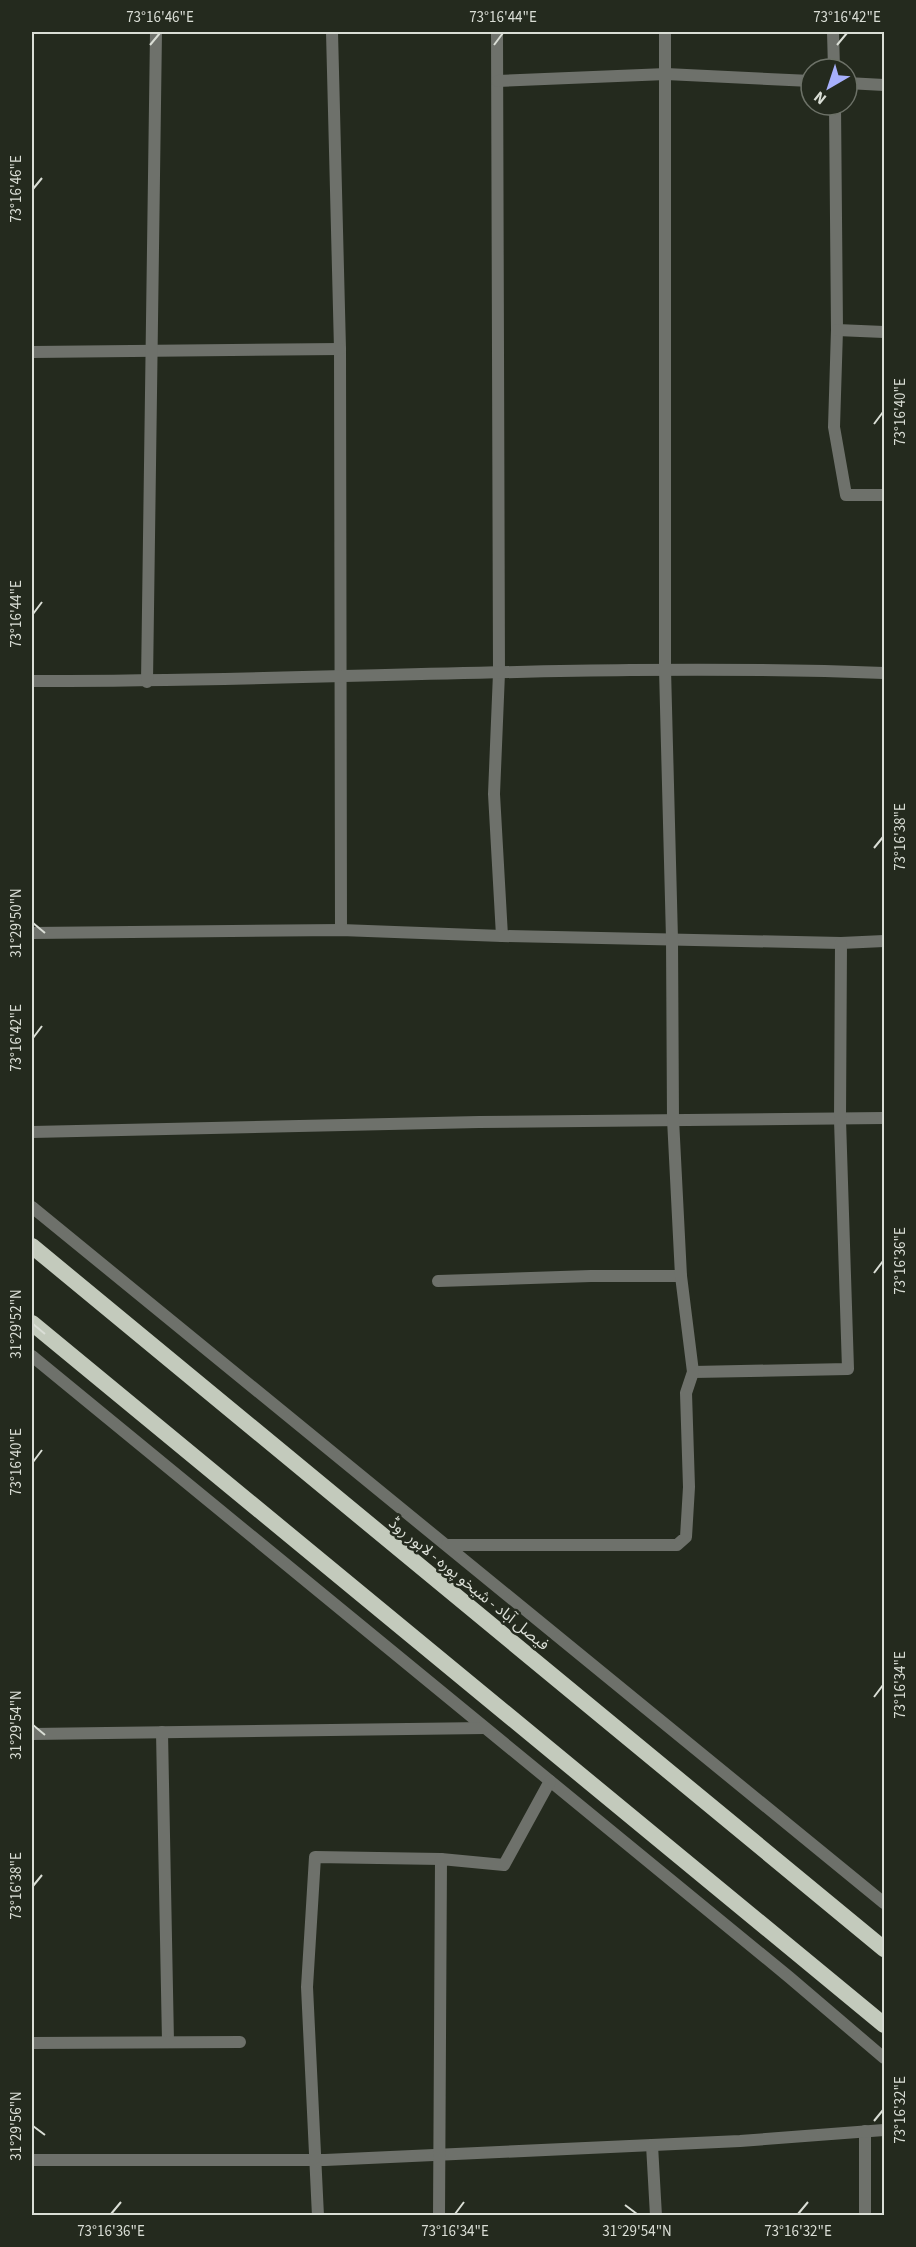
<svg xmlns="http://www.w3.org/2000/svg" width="916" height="2247" viewBox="0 0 916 2247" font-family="'Source Sans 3','Noto Sans Arabic',sans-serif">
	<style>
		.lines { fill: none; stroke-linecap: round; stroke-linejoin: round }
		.service { stroke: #6e716b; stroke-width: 12 }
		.minor { stroke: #6e716b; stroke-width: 12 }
		.trunk { stroke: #c3cabc; stroke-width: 16 }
		.ticks { fill: none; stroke: #daded6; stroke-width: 2 }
		.labels { text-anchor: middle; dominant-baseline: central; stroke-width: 5; stroke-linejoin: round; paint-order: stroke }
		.street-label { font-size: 16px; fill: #daded6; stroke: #242a1e }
		.neatline { fill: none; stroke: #daded6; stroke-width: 2 }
		.ticks-label { font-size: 15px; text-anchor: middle; fill: #daded6 }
	</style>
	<rect width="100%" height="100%" fill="#242a1e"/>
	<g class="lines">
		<g class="service">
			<polyline points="32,1207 884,1903"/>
			<polyline points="32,1356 789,1977 884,2058"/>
		</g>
		<g class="minor">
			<polyline points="332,32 340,349 341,930"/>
			<polyline points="497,32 499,673 494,794 502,936"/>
			<polyline points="833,32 834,69"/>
			<polyline points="498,81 666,74 811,81"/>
			<polyline points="847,83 884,85"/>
			<polyline points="835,105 837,330 834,427 846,495 884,495"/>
			<polyline points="837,330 884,332"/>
			<polyline points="32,352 340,349"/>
			<path d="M32,681c284,1 568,-19 852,-8"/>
			<polyline points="147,682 156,32"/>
			<polyline points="32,933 341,930 502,936 841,943 884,941"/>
			<polyline points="32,1132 479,1122 884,1118"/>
			<polyline points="438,1281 591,1276 681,1276"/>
			<polyline points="693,1372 848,1369 840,1120 841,943"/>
			<polyline points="447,1545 677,1545 686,1537 689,1487 686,1393 693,1372 681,1276 673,1119 672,939 665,669 665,32"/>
			<polyline points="162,1732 168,2042"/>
			<polyline points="32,1734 485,1728"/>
			<polyline points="32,2043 240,2042"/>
			<polyline points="865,2131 865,2216"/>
			<polyline points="652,2145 656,2216"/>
			<polyline points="32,2160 325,2160 740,2141 884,2130"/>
			<polyline points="318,2216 307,1987 315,1857 441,1859"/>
			<polyline points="439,2216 441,1859 504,1865 550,1781"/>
		</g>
		<g class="trunk">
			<polyline points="32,1246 884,1949"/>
			<polyline points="32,1323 884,2025"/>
		</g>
	</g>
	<path class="ticks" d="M150,45l10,-12M494,45l9,-12M837,45l10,-12M33,189l9,-11M874,424l9,-12M33,614l9,-12M874,848l9,-11M33,923l12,10M33,1038l9,-12M874,1273l9,-12M33,1324l12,10M33,1462l9,-12M874,1697l9,-12M33,1725l12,10M33,1886l9,-11M874,2121l9,-11M33,2126l12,9M625,2205l12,9M111,2214l10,-12M455,2214l9,-12M798,2214l10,-12"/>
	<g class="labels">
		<g class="street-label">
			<text transform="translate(469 1584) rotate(39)">فیصل آباد - شیخو پورہ - لاہور روڈ</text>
		</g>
	</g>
	<rect width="916" height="2247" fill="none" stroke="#242a1e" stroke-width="66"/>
	<g transform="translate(829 87) rotate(219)"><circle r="28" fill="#242a1e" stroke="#6d7268" stroke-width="1.5"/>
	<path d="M0-4.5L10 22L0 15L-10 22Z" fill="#a7b0fc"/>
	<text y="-9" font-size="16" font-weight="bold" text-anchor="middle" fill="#daded6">N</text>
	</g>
	<rect x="33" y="33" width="850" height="2181" class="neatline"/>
	<g class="ticks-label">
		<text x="160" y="22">73°16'46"E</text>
		<text x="503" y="22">73°16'44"E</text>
		<text x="847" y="22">73°16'42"E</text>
		<text transform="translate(16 189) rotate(-90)" y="5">73°16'46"E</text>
		<text transform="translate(900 412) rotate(-90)" y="5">73°16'40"E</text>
		<text transform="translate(16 614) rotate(-90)" y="5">73°16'44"E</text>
		<text transform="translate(900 837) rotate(-90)" y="5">73°16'38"E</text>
		<text transform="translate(16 923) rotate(-90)" y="5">31°29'50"N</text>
		<text transform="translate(16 1038) rotate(-90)" y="5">73°16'42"E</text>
		<text transform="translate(900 1261) rotate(-90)" y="5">73°16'36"E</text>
		<text transform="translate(16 1324) rotate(-90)" y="5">31°29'52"N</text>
		<text transform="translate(16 1462) rotate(-90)" y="5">73°16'40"E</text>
		<text transform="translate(900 1685) rotate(-90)" y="5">73°16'34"E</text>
		<text transform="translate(16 1725) rotate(-90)" y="5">31°29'54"N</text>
		<text transform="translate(16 1886) rotate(-90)" y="5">73°16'38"E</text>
		<text transform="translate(900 2110) rotate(-90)" y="5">73°16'32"E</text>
		<text transform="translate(16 2126) rotate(-90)" y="5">31°29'56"N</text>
		<text x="111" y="2236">73°16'36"E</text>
		<text x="455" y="2236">73°16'34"E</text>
		<text x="637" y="2236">31°29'54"N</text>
		<text x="798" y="2236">73°16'32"E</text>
	</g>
</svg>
